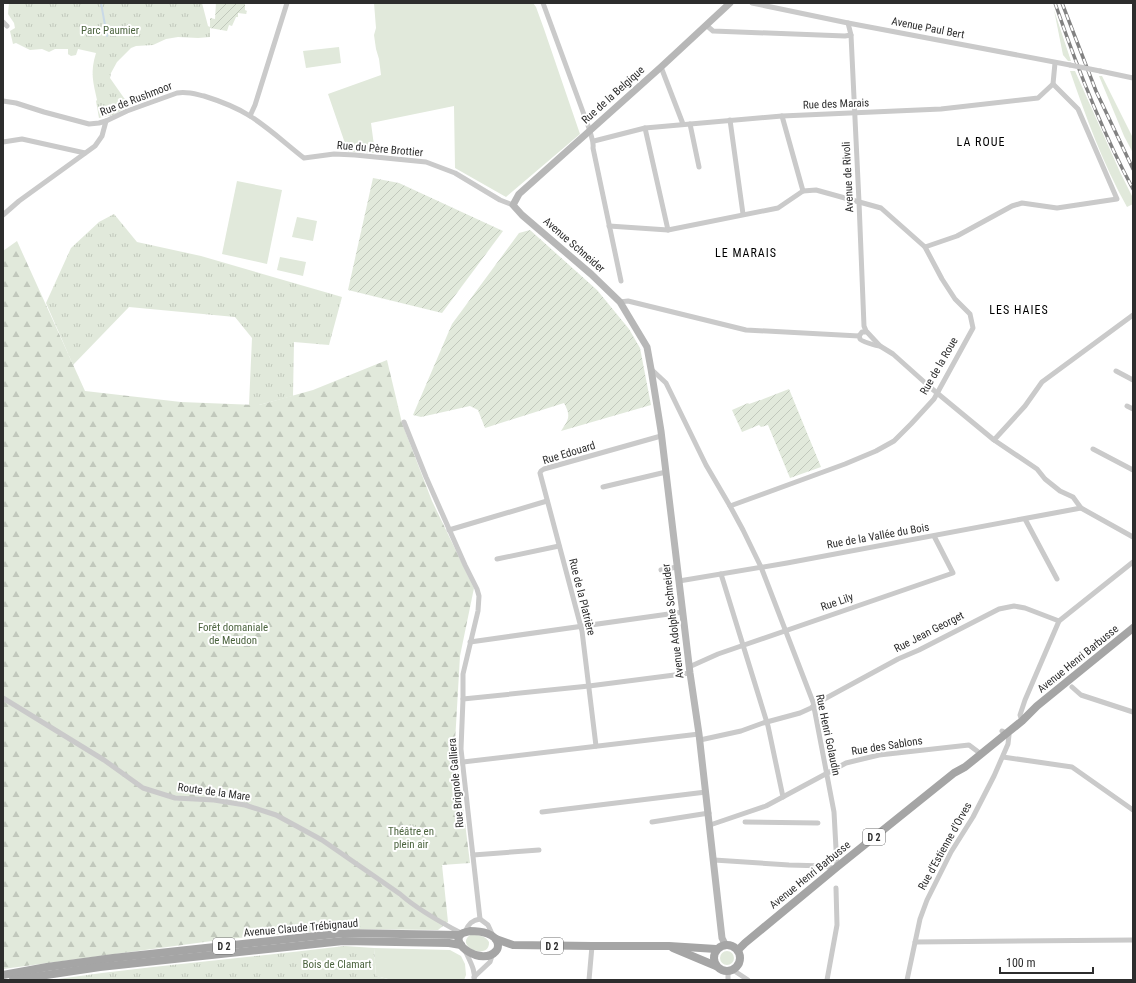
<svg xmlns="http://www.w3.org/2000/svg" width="1136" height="983" viewBox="0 0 1136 983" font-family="'Roboto Condensed',sans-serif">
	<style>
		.grass { fill: #e1e9db }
		.forest { fill: url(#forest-firs) }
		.park { fill: url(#park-tufts) }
		.garden { fill: url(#garden-furrows) }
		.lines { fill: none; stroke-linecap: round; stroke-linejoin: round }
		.stream { stroke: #c9d9e7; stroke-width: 2 }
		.street { stroke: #cacaca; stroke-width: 5 }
		.secondary { stroke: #b7b7b7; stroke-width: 7 }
		.primary { stroke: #a5a5a5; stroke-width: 8 }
		.rail-casing { stroke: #828282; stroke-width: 3.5 }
		.rail { stroke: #fff; stroke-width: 2; stroke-dasharray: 6; stroke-linecap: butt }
		.street-bridge { stroke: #cacaca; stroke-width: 5 }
		.labels { text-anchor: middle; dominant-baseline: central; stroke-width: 4; stroke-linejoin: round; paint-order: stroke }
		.shield { fill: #fff; stroke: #6c6c6c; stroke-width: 1 }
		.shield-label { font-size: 10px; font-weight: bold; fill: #2d2d2d }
		.street-label { font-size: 11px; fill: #2d2d2d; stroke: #fff }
		.park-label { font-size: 11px; fill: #4c643f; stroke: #fff }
		.neighbourhood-label { font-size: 12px; letter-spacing: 1px; fill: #000; stroke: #fff }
	</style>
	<defs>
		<pattern id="forest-firs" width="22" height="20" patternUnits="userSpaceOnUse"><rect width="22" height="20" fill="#e1e9db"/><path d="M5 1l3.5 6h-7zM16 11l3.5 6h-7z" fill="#c1c8bc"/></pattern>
		<pattern id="park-tufts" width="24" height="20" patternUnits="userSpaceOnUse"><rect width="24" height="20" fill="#e1e9db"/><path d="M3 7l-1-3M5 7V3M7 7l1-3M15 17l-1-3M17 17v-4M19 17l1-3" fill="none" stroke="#c1c8bc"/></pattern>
		<pattern id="garden-furrows" width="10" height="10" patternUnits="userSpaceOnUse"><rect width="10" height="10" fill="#e1e9db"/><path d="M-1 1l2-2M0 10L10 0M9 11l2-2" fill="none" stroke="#c1c8bc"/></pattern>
	</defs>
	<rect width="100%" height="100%" fill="#fff"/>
	<g class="grass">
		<polygon points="374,3 533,3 536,7 544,29 580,134 506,197 455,168 454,106 371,123 375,153 348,152 328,94 381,75 379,59 376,49 374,35 376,28"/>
		<polygon points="1054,10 1071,61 1068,61 1063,55"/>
		<polygon points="339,47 341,63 306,68 303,51"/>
		<path d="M1070,71h5l45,101 13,26v6l-6,3c-24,-43 -41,-90 -57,-136z"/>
		<polygon points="1099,76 1102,76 1133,138 1133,153 1124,136"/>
		<polygon points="237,181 282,190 267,264 222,254"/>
		<polygon points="297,217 317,221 313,241 292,237"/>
		<polygon points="280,257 306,262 303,276 277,270"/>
		<path d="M470,935c8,0 15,0 19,7 1,19 -35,5 -19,-7z"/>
		<polygon points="374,948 450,950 461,956 465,964 466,975 464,980 392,980 376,976"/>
		<circle cx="727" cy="958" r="7"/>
	</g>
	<polygon class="forest" points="17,241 85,391 181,402 259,405 313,390 387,360 402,423 432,501 474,588 460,656 455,742 470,863 442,865 448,922 438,930 343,929 227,939 3,969 3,251"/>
	<g class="park">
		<path d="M9,3h193l6,23 2,1v10l-12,1 -20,-1 -12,2 -13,6 -17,1 -5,2 -14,14 -6,11 -1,5 14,20 8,7 -19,10 -14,3 -3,-17 1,-1c-4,-18 -7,-28 -1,-47l-18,-4 -2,6 -5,1 -3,-2v-5h-13l-6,3 -7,-3 -12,1 -14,-7 -3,1 -3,-13 5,-3 -1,-5 -6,-9z"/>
		<polygon points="114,214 137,242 201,256 342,297 329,345 294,342 293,396 259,405 249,405 252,338 235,317 129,307 73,365 46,303 71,248 99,222"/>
		<circle cx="411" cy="837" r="13"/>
		<path d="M345,946l29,2 2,28 16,4h-341c97,-14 196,-22 294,-34z"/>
	</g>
	<g class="garden">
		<polygon points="216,3 245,3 245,10 247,11 246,14 238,13 238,17 236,17 232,26 229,25 227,31 210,28 210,18 215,19"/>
		<polygon points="373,178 399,183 503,231 442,313 348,290"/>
		<path d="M530,230l67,60 32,39 11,19 11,57 -90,26c8,-12 10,-15 3,-28l-79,25 -7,-18 -8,-4 -49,11 -8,-2 39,-91 67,-91z"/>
		<polygon points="789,389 821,467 790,478 768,425 761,427 759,425 742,432 732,410 748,403 749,404 760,400 761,400"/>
	</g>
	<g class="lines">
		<polyline class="stream" points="101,3 107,36"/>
		<g class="street">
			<path d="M543,3l47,128c1,6 4,10 3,17l28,133"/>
			<polyline points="752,3 848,23 1070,65"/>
			<polyline points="3,22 7,26"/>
			<polyline points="848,23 851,35 859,202 864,326 866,331"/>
			<polyline points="706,25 713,31 845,36 851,35"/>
			<polyline points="661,67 683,124"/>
			<polyline points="1100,71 1133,78"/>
			<path d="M3,101l13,2 28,9 45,12 10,-1 7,-2 21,-10 50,-18c10,-2 18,1 27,3 16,5 32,11 46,20 19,12 36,28 54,42l30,-4 21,1 71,7 29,11 45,27 13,5"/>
			<polyline points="250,116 255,105 287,3"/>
			<polyline points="782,116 803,191"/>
			<polyline points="730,120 743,214"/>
			<polyline points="690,124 699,167"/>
			<polyline points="645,128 668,230"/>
			<polyline points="594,141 645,128 782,116 941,109 1038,98 1053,84 1055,63"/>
			<polyline points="3,142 22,139 85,153"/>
			<polyline points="3,215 19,201 95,146 102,136 106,121"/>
			<polyline points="609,226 668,230 778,208 803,191 816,190 881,208 925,247 957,236 1012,206 1022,203 1057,208 1117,199 1078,109 1053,84"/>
			<polyline points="620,302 628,301 746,330 859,336"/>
			<polyline points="859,336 862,332 867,332 880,346 893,354 931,388 994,440 1037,469 1045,479 1060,491 1073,497 1081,508 1133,537"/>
			<path d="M859,336c1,1 1,2 1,3 1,2 16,7 20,7"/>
			<polyline points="651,369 666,383 706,465 730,506 743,530 761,567 813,702 834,812 837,867"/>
			<polyline points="1116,371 1133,380"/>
			<polyline points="1127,406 1133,409"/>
			<polyline points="404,422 426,477 465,565 477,589 479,596 478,611 463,674 463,699 461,749 480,919"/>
			<polyline points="994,440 1025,406 1042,382 1133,315"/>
			<polyline points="1093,449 1133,470"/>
			<polyline points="603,487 666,472"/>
			<polyline points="730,506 845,464 876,451 894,441 911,424 934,399 973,328 970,314 955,299 942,279 925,247"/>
			<polyline points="1025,519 1057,579"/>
			<polyline points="449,530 547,501"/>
			<polyline points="497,559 559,546"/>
			<polyline points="661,570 677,567"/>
			<polyline points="721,574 768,726 783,797"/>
			<polyline points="679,581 787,563 1081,508"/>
			<polyline points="470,642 683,612"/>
			<polyline points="689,667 718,654 953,573 934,536"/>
			<polyline points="1072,687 1081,695 1133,712"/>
			<path d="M3,698l101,62 39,28 32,10 39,2 31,5 31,10 46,25 78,54c18,16 40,28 61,39"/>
			<polyline points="463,699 589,686 690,673"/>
			<polyline points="1022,721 1020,715 1025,700 1059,621 1133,562"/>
			<polyline points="700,740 741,731 763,723 800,713 811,708 817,703 898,659 919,650 999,609 1014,606 1025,608 1059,621"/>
			<polyline points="596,746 582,631 540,473 541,471 544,469 661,436"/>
			<polyline points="1003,757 1072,767 1133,810"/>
			<polyline points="463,762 699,734"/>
			<polyline points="542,812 706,792"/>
			<polyline points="652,822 709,813"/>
			<polyline points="745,822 818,823"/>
			<polyline points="710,825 766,806 846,763 879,755 969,745 981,754"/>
			<polyline points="473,855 539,850"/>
			<polyline points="714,860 789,865 825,866 835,869"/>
			<path d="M465,932c3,-8 7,-12 15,-13l8,6 5,11"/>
			<polyline points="915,942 1133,940"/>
			<path d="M465,950c4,10 11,20 9,30"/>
			<polyline points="733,970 748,980"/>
			<polyline points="474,977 490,962 493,953"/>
			<polyline points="589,980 592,946"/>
			<polyline points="728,980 728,971"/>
			<polyline points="827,980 837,925 836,888"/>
			<polyline points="907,980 920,919 927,900 951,852 973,817 994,776 1008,744 1009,735 1002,731"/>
		</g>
		<polyline class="secondary" points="725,944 722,938 699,734 690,673 661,431 651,369 647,347 620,302 591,274 522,215 513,205 519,194 661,67 730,3"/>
		<g class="primary">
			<path d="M470,931c10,0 27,2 28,14 0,3 0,4 -2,6 -14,16 -47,-8 -35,-17 3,-2 7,-2 9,-3z"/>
			<polyline points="496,939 513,945 592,946 669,946 716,949"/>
			<circle cx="727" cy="958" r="13"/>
			<polyline points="673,948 716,966"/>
			<polyline points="738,950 745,943 837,867 954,773 965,767 1007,733 1022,721 1037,706 1133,628"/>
			<polyline points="3,975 47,967 113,958 343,933 460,935"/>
			<polyline points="13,980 100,967 343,941 449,943 461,945"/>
		</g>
		<g class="rail-casing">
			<g id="rail">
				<path d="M1055,3c22,64 46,127 78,186"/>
				<polyline points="1062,3 1096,91 1133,169"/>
			</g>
		</g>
		<use href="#rail" class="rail"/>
		<polyline class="street-bridge" points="1070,65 1100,71"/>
	</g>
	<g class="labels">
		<g class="shield">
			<rect x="863" y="829" width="22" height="16" rx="3"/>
			<rect x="213" y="938" width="22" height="16" rx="3"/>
			<rect x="541" y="938" width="22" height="16" rx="3"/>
		</g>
		<g class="shield-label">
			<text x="874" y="837">D 2</text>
			<text x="224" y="946">D 2</text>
			<text x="552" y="946">D 2</text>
		</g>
		<g class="street-label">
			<text transform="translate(928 28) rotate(11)">Avenue Paul Bert</text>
			<text transform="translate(613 95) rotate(-42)">Rue de la Belgique</text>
			<text transform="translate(136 99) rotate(-21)">Rue de Rushmoor</text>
			<text transform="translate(836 104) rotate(-2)">Rue des Marais</text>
			<text transform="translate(380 149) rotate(5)">Rue du Père Brottier</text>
			<text transform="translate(848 177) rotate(-93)">Avenue de Rivoli</text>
			<text transform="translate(574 245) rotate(41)">Avenue Schneider</text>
			<text transform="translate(939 366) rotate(-60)">Rue de la Roue</text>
			<text transform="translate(569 453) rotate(-17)">Rue Edouard</text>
			<text transform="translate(878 536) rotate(-10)">Rue de la Vallée du Bois</text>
			<text transform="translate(582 597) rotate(76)">Rue de la Platrière</text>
			<text transform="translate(837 602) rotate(-19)">Rue Lily</text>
			<text transform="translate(673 621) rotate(-97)">Avenue Adolphe Schneider</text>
			<text transform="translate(929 632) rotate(-27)">Rue Jean Georget</text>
			<text transform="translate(1078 659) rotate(-39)">Avenue Henri Barbusse</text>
			<text transform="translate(828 735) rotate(78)">Rue Henri Golaudin</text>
			<text transform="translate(887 746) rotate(-9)">Rue des Sablons</text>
			<text transform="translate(456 783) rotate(-95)">Rue Brignole Galliera</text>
			<text transform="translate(214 792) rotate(8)">Route de la Mare</text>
			<text transform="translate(945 846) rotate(-61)">Rue d'Estienne d'Orves</text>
			<text transform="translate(810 875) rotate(-39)">Avenue Henri Barbusse</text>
			<text transform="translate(301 928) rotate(-5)">Avenue Claude Trébignaud</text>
		</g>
		<g class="park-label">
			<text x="110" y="30">Parc Paumier</text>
			<text x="233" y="627">Forêt domaniale<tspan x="233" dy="13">de Meudon</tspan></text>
			<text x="411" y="831">Théâtre en<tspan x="411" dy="13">plein air</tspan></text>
			<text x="337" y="964">Bois de Clamart</text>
		</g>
		<g class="neighbourhood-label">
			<text x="981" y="142">LA ROUE</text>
			<text x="746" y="253">LE MARAIS</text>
			<text x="1019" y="310">LES HAIES</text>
		</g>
	</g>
	<rect width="1136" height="983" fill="none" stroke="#2d2d2d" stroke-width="8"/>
	<path d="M1000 967v6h93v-6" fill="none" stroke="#2d2d2d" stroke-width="2"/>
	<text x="1006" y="967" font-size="12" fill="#2d2d2d" stroke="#ffffff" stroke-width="3" paint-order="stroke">100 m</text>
</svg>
